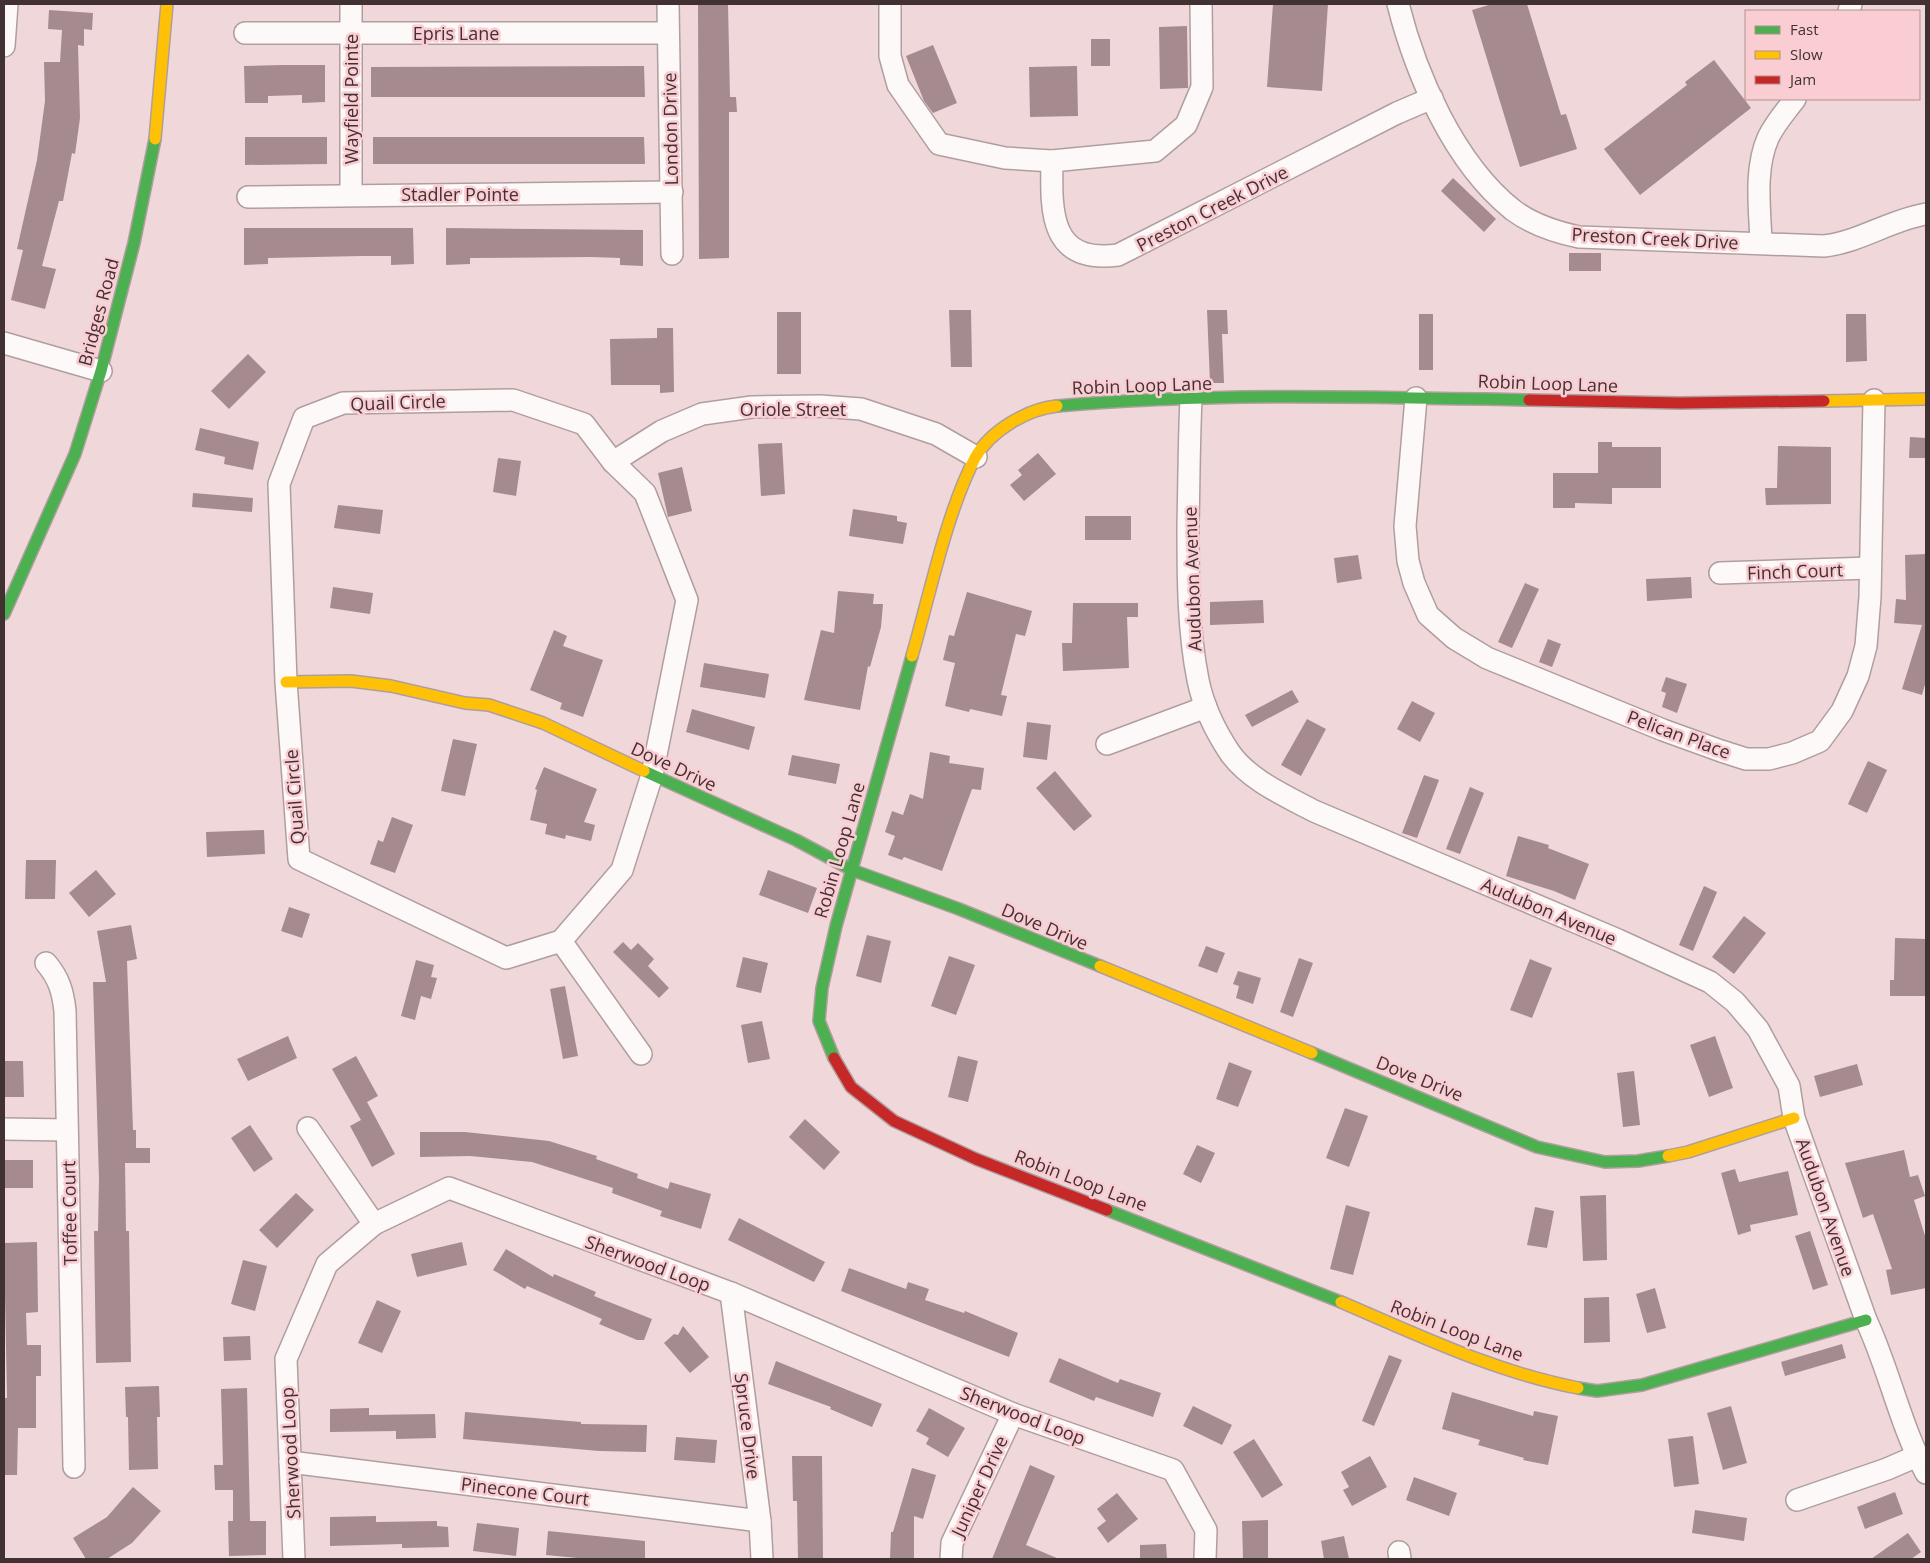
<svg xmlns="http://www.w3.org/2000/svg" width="1930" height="1563" viewBox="0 0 1930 1563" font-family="'Open Sans',sans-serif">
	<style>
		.building { fill: #a58a8f }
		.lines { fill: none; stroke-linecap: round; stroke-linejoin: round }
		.street-casing { stroke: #b09e9f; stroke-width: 24 }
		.fast-casing { stroke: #b09e9f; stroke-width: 14 }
		.slow-casing { stroke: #b09e9f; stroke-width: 14 }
		.jam-casing { stroke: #b09e9f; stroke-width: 14 }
		.street { stroke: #fdf9f9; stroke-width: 21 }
		.fast { stroke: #4caf50; stroke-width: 11 }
		.slow { stroke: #ffc107; stroke-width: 11 }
		.jam { stroke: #c62828; stroke-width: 11 }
		.labels { text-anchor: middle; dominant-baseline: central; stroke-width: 5; stroke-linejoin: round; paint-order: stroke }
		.street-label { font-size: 18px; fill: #423133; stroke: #facdd2 }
	</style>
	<rect width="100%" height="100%" fill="#f0d8da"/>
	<g class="building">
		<polygon points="698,4 728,4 730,97 736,97 737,112 729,112 729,258 699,259"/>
		<polygon points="1273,4 1328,4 1322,91 1267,87"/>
		<polygon points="1492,4 1527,4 1561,115 1566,114 1577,149 1520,167 1472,10"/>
		<polygon points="49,10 93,13 92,30 84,29 84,46 78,45 80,118 75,154 72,153 63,201 59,201 42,266 56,269 45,309 11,300 23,250 17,249 37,160 45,101 44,62 60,62 62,30 48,29"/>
		<polygon points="1187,26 1188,88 1160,89 1159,27"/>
		<rect x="1091" y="39" width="19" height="27"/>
		<polygon points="933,45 957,103 933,113 924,101 906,56"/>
		<polygon points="1714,60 1751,108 1640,195 1604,149 1687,85 1685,82"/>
		<polygon points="281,65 325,65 325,102 302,103 302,95 268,96 268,103 245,103 244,66"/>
		<polygon points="644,66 645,97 371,97 371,67"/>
		<polygon points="1077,66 1078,116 1030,117 1029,67"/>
		<polygon points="245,137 327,137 327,164 245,165"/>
		<polygon points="373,137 644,137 645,164 373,164"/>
		<polygon points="1453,178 1496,219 1484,232 1441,191"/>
		<polygon points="244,228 413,228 414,264 391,265 391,256 362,256 268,258 268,264 244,265"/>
		<polygon points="446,228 643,230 643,266 620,265 620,258 591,257 470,258 470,264 446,265"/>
		<rect x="1569" y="253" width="32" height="18"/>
		<polygon points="949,310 971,310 972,367 951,367"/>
		<polygon points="1207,310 1227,310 1228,334 1222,334 1224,383 1210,383"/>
		<rect x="777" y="312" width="24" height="62"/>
		<rect x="1419" y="314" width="14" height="56"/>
		<polygon points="1846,314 1866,314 1867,361 1846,362"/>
		<polygon points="657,328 673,328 674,392 660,393 660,385 611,385 610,339 657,338"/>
		<polygon points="248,354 266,372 229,409 211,391"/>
		<polygon points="200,428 259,442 253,470 224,464 225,457 195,450"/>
		<polygon points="1910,437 1926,438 1926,458 1909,458"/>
		<polygon points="1598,442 1612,442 1612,447 1661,447 1661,488 1612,488 1612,504 1575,503 1575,508 1553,508 1553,473 1598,473"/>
		<polygon points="782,443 785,494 761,496 758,444"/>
		<polygon points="1778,446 1831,447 1831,504 1766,505 1765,488 1777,488"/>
		<polygon points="1038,453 1056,474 1024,501 1010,485 1022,475 1018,470"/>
		<polygon points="498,458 521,461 516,496 493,492"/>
		<polygon points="682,467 692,511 668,517 658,473"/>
		<polygon points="193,493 253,498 252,512 192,507"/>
		<polygon points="338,505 383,510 380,534 334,528"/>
		<polygon points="853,509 897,516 897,521 907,523 903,544 849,536"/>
		<rect x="1085" y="516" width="46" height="24"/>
		<polygon points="1926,554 1926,681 1922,695 1902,689 1922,625 1894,623 1896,599 1906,600 1905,555"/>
		<polygon points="1358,555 1362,579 1337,583 1334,558"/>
		<polygon points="1691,577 1692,598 1647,601 1646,579"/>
		<polygon points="1525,583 1539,589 1512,648 1498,642"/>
		<polygon points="333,587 373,593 370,614 330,608"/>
		<polygon points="838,591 874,594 873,604 883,604 881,627 870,667 868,666 860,710 804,700 821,630 834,633"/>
		<polygon points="967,592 1032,611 1025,636 1016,634 1001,695 1007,696 1002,716 970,709 969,712 945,706 955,663 943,660 949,635 954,636"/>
		<polygon points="1263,600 1264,623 1210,625 1210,602"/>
		<polygon points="1073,603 1138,603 1138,617 1127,617 1129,668 1063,671 1062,643 1072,643"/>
		<polygon points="554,630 567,636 563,646 603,660 583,717 560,709 562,703 530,690"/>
		<polygon points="1548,639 1561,644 1552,667 1539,662"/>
		<polygon points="704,663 769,674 765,698 700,687"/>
		<polygon points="1666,677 1687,684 1677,713 1662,707 1666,693 1661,691"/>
		<polygon points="1292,690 1299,702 1252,727 1245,715"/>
		<polygon points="1412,701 1435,713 1420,742 1397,729"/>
		<polygon points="692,709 755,727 749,750 686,732"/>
		<polygon points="1307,719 1326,729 1301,776 1281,765"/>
		<polygon points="1027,722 1051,725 1047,760 1023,757"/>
		<polygon points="453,739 477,744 465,796 441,791"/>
		<polygon points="930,752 950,756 949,763 984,768 981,790 972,789 942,871 904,857 902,860 888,855 895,836 885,832 892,811 903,815 910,794 923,799"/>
		<polygon points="792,755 840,764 836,784 788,775"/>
		<polygon points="1868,761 1887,770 1867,813 1848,804"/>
		<polygon points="544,767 597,789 584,822 595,825 591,841 566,835 565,839 545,834 547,824 530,820 537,790 535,789"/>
		<polygon points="1055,771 1092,816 1074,831 1036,788"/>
		<polygon points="1424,775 1439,780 1417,838 1402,833"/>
		<polygon points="1470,787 1484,793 1460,854 1446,849"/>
		<polygon points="392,817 413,825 395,873 370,864 378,840 383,842"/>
		<polygon points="264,830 265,854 207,857 206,832"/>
		<polygon points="1518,836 1549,845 1548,848 1589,864 1575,900 1554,891 1506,876"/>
		<polygon points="26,860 56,860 55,899 25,899"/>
		<polygon points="96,870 116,894 89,917 69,893"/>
		<polygon points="768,870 817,888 808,913 759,895"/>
		<polygon points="1704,886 1717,892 1693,951 1679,945"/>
		<polygon points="289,907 310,914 302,938 281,931"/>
		<polygon points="1744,916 1766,933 1734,974 1712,957"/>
		<polygon points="131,925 137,959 127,961 133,1130 136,1130 136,1148 150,1148 150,1163 125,1163 126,1231 129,1231 131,1362 96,1363 94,1231 98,1231 99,1179 93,982 106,982 97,931"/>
		<polygon points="867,935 891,941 881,983 856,976"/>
		<polygon points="1895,938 1926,939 1926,996 1890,996 1890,980 1894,980"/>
		<polygon points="623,942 631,950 638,943 654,959 648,966 669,988 659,998 613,952"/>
		<polygon points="1206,946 1225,953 1217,973 1198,966"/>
		<polygon points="949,956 975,965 956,1015 931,1006"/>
		<polygon points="743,957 768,963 761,993 736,987"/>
		<polygon points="1299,958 1313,963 1293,1017 1280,1012"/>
		<polygon points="1530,959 1552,968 1532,1018 1510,1010"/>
		<polygon points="416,960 434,965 431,977 437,978 431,999 421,996 415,1020 401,1016"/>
		<polygon points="1238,971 1261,978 1253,1004 1236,998 1239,986 1233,984"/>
		<polygon points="565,986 578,1056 563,1059 550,989"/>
		<polygon points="762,1021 770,1059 748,1063 741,1025"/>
		<polygon points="288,1036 297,1058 248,1081 237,1059"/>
		<polygon points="1715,1036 1733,1088 1709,1097 1690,1045"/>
		<polygon points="356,1056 378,1096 367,1102 395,1154 372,1167 350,1126 361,1120 332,1069"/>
		<polygon points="958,1056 978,1061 968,1102 948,1097"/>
		<polygon points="4,1061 23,1061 24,1097 4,1097"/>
		<polygon points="1229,1062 1252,1071 1238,1107 1216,1099"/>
		<polygon points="1857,1064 1863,1085 1820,1097 1814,1076"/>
		<polygon points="1634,1071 1640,1125 1623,1127 1617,1073"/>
		<polygon points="1345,1108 1368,1116 1349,1167 1326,1158"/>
		<polygon points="805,1119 840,1152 824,1170 789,1137"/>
		<polygon points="250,1125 273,1159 254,1172 231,1138"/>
		<polygon points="420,1132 465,1132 549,1141 597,1156 596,1159 638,1174 637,1178 668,1189 670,1182 711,1194 701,1229 660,1216 662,1211 612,1193 613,1188 532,1162 470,1156 420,1157"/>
		<polygon points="1197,1145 1215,1153 1201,1183 1183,1174"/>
		<polygon points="1904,1150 1910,1177 1918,1175 1925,1196 1914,1200 1926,1239 1926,1288 1891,1295 1886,1270 1892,1269 1873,1214 1863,1218 1845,1163"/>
		<rect x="4" y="1160" width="29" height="28"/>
		<polygon points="1735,1169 1739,1182 1788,1171 1798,1215 1750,1225 1751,1231 1738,1235 1721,1173"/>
		<polygon points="296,1193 314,1210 277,1248 259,1230"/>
		<polygon points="1606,1195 1607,1260 1583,1261 1580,1196"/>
		<polygon points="1346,1205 1370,1212 1353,1275 1330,1269"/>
		<polygon points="1535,1207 1554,1211 1547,1248 1527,1245"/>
		<polygon points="739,1218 825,1262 814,1282 728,1240"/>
		<polygon points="1810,1231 1828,1285 1813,1290 1795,1236"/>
		<polygon points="37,1242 38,1312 26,1313 27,1345 41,1345 41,1376 36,1376 36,1428 18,1428 17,1475 4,1475 4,1398 7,1398 4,1243"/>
		<polygon points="462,1242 467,1265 417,1277 411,1254"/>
		<polygon points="506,1249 553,1277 554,1274 596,1292 594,1296 652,1319 644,1340 637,1340 599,1324 602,1319 527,1286 525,1289 493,1270"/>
		<polygon points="243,1260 267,1266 255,1311 231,1304"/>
		<polygon points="849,1268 906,1289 908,1282 929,1289 925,1300 964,1313 965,1311 1018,1333 1009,1357 841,1291"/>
		<polygon points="1655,1288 1666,1328 1647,1333 1636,1294"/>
		<polygon points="1609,1297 1610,1342 1584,1343 1584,1298"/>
		<polygon points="377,1300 401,1311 382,1353 358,1343"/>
		<polygon points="683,1326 709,1357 690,1373 664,1343 674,1334 678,1335"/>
		<polygon points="250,1336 251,1360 224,1361 223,1337"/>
		<polygon points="1842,1344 1846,1358 1785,1376 1781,1362"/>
		<polygon points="1389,1355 1402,1360 1374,1426 1362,1421"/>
		<polygon points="1059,1358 1118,1383 1120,1379 1161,1393 1153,1417 1096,1397 1094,1401 1049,1382"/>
		<polygon points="776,1361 882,1404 872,1427 830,1409 831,1407 768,1384"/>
		<polygon points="159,1386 160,1417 157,1417 158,1469 129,1470 128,1417 126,1417 125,1387"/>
		<polygon points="247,1388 250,1521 266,1521 266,1555 229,1556 228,1521 233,1521 233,1490 215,1490 214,1465 223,1465 221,1389"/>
		<polygon points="1452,1392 1533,1416 1534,1411 1558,1416 1548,1465 1523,1460 1524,1458 1478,1445 1480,1440 1442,1429"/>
		<polygon points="1193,1406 1232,1425 1222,1445 1183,1426"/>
		<polygon points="1731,1406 1747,1463 1723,1470 1707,1413"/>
		<polygon points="369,1408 369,1415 435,1414 436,1438 396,1439 396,1431 330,1432 330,1409"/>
		<polygon points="929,1408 965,1428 948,1457 926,1444 929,1438 916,1431"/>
		<polygon points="465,1412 581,1422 581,1424 647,1425 646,1452 599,1451 463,1439"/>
		<polygon points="1693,1436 1699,1484 1674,1487 1668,1439"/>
		<polygon points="676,1437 717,1440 715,1463 674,1460"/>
		<polygon points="1254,1439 1283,1485 1262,1498 1233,1452"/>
		<polygon points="792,1456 822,1456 823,1559 798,1559 797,1501 793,1501"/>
		<polygon points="1370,1456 1387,1487 1352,1506 1343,1490 1349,1487 1341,1472"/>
		<polygon points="1030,1465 1055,1476 1026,1545 1059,1559 992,1559"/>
		<polygon points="912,1468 936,1475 923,1519 914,1516 914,1559 890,1559 891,1532 893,1532"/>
		<polygon points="1414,1477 1457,1493 1449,1516 1406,1500"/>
		<polygon points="133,1487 161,1511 132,1543 107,1559 86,1559 73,1538 107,1517"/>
		<polygon points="1895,1492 1903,1514 1865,1529 1857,1507"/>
		<polygon points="1117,1493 1138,1519 1108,1543 1097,1528 1106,1521 1097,1509"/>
		<polygon points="1695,1510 1747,1518 1744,1541 1692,1533"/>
		<polygon points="376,1516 376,1522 437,1521 437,1526 448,1527 449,1547 402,1548 402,1544 330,1546 330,1517"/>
		<polygon points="1268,1520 1268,1559 1243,1559 1242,1521"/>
		<polygon points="477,1523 519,1528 516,1556 473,1551"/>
		<polygon points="548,1531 645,1541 645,1559 588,1559 546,1555"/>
		<polygon points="1908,1533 1921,1552 1911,1559 1871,1559"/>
		<polygon points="1344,1536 1349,1559 1324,1559 1321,1541"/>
		<polygon points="1166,1544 1167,1559 1140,1559 1140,1545"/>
	</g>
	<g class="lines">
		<g class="street-casing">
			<g id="street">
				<polyline points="668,4 672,254"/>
				<polyline points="890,4 890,56 898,85 939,144 1005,158 1052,161 1155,151 1186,125 1202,87 1201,4"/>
				<path d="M1398,4c18,71 56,159 115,206 20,15 42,22 66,27l245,9c36,-4 66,-26 102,-32"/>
				<polyline points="1849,11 1851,4"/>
				<polyline points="245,33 668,33"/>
				<polyline points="4,46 7,4"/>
				<path d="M1052,161c-1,50 -3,103 66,94l279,-142 35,-15"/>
				<polyline points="351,195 351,4"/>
				<polyline points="248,197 672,192"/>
				<path d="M1761,243c-1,-34 -7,-73 7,-105 7,-15 18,-27 27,-39"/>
				<polyline points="4,343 101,371"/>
				<polyline points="1416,398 1405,526 1408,561 1414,583 1428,615 1454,638 1487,658 1663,730 1721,751 1746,759 1769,759 1792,753 1820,741 1842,711 1858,676 1866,646 1870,597 1874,400"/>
				<path d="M1191,399c-2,42 -2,84 -3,126 0,52 0,105 10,155 5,25 18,52 32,73 19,27 56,43 84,58l304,129 92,42 25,20 23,27 31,57 5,32 72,202c23,49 34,105 60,153"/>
				<polygon points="513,400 584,424 613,462 645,493 687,600 652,775 622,870 561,941 506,958 299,859 286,682 279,484 304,418 343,403"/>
				<polyline points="613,462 662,431 702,414 752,407 820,406 861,409 936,434 976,457"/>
				<polyline points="1720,573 1870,568"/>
				<polyline points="1107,744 1206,707"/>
				<polyline points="561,941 641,1054"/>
				<path d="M46,963c13,15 17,29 19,48l9,456"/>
				<polyline points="308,1128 374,1224"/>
				<polyline points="4,1129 67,1130"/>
				<polyline points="731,1293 760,1521 762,1559"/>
				<polyline points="290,1462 760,1521"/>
				<polyline points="1797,1500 1887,1469 1917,1456"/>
				<polyline points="1399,1552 1400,1559"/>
				<polyline points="294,1559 286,1359 327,1264 374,1224 449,1188 731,1293 1013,1414 1173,1470 1206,1530 1205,1559"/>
				<polyline points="951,1559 952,1543 1013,1414"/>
			</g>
		</g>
		<g class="fast-casing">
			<g id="fast">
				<path d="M1057,406c157,-14 315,-9 472,-6"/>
				<polyline points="4,614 75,454 101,371 134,243 155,139"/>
				<polyline points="644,771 796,840 852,870 959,909 1100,966"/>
				<polyline points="1312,1053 1537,1147 1605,1162 1638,1161 1668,1156"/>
				<polyline points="834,1058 819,1021 822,988 836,926 912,656"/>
				<polyline points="1107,1210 1341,1302"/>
				<polyline points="1578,1388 1597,1391 1642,1385 1866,1320"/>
			</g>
		</g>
		<g class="slow-casing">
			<g id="slow">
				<polyline points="155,139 167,4"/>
				<polyline points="1824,401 1926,399"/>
				<path d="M912,656c18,-62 34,-142 63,-198 15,-27 52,-49 82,-52"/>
				<polyline points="286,682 351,681 391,686 465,703 489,705 543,723 644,771"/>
				<polyline points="1100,966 1312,1053"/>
				<polyline points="1668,1156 1688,1152 1794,1118"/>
				<path d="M1341,1302c77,33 154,70 237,86"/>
			</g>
		</g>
		<g class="jam-casing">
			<g id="jam">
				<polyline points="1529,400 1680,403 1824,401"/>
				<polyline points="834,1058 851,1087 894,1121 976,1159 1107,1210"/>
			</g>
		</g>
		<use href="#street" class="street"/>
		<use href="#fast" class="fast"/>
		<use href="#slow" class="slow"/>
		<use href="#jam" class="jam"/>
	</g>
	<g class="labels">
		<g class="street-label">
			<text x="456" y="33">Epris Lane</text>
			<text transform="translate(351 99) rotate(-90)">Wayfield Pointe</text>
			<text transform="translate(670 129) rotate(-91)">London Drive</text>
			<text x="460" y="194">Stadler Pointe</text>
			<text transform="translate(1212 208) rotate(-27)">Preston Creek Drive</text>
			<text transform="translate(1655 238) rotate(3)">Preston Creek Drive</text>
			<text transform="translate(98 312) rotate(-75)">Bridges Road</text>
			<text transform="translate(1548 383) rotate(2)">Robin Loop Lane</text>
			<text transform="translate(1142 385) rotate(-2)">Robin Loop Lane</text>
			<text transform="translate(398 402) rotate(-2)">Quail Circle</text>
			<text x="793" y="409">Oriole Street</text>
			<text transform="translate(1795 571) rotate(-2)">Finch Court</text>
			<text transform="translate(1192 579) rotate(-92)">Audubon Avenue</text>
			<text transform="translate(1679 734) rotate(20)">Pelican Place</text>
			<text transform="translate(674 766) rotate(25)">Dove Drive</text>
			<text transform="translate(294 797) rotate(-94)">Quail Circle</text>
			<text transform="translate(839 850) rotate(-74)">Robin Loop Lane</text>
			<text transform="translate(1549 911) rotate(23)">Audubon Avenue</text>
			<text transform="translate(1045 926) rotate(23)">Dove Drive</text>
			<text transform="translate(1420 1078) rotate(22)">Dove Drive</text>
			<text transform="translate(1081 1180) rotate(21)">Robin Loop Lane</text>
			<text transform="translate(1826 1207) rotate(71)">Audubon Avenue</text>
			<text transform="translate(69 1213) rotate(-91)">Toffee Court</text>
			<text transform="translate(648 1263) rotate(20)">Sherwood Loop</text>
			<text transform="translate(1457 1330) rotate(21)">Robin Loop Lane</text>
			<text transform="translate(1023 1415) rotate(21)">Sherwood Loop</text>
			<text transform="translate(748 1426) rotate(83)">Spruce Drive</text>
			<text transform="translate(290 1453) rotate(-93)">Sherwood Loop</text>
			<text transform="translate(979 1486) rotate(-65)">Juniper Drive</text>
			<text transform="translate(525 1491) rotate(7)">Pinecone Court</text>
		</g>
	</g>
	<rect width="1930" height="1563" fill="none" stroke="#423133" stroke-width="10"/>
	<rect x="1745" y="10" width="175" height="90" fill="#facdd2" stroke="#b08f92"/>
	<rect x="1755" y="26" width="25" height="8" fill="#4caf50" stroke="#b08f92"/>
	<text x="1790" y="35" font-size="15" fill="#423133">Fast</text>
	<rect x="1755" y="51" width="25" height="8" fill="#ffc107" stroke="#b08f92"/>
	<text x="1790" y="60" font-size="15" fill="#423133">Slow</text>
	<rect x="1755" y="76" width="25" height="8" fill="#c62828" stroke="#b08f92"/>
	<text x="1790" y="85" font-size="15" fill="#423133">Jam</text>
</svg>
